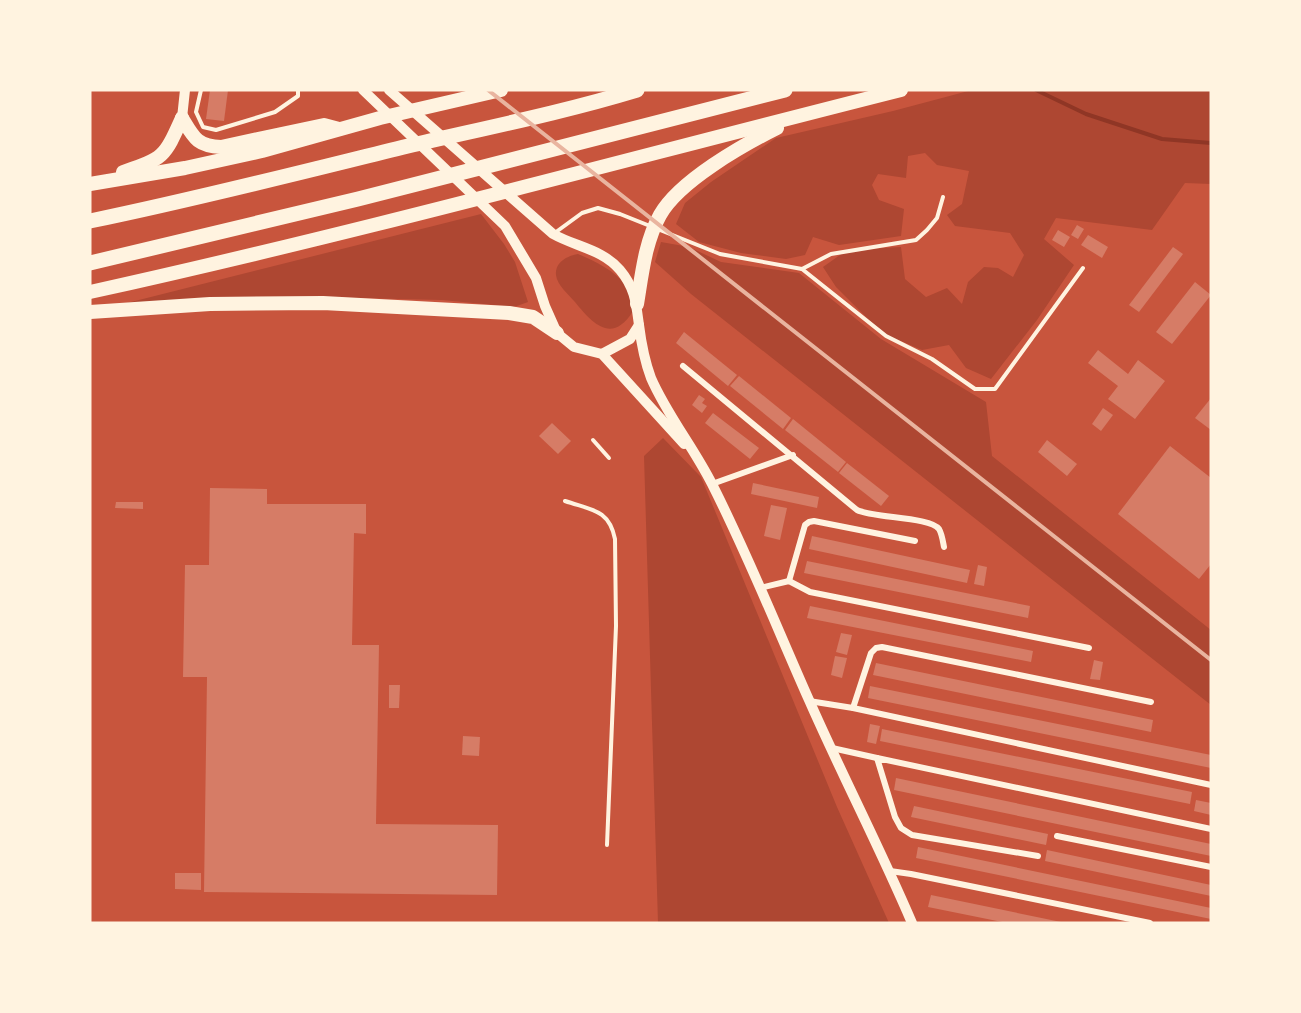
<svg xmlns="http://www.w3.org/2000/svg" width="1301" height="1013" viewBox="0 0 1301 1013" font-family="'Times New Roman',serif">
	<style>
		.green { fill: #ae4732 }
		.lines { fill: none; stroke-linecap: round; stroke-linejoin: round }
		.stream { stroke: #8f3625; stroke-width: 4 }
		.building { fill: #d67c66 }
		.service { stroke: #fff3e0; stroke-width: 4 }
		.minor { stroke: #fff3e0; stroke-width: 6 }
		.tertiary { stroke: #fff3e0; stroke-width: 10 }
		.trunk { stroke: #fff3e0; stroke-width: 14 }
		.motorway { stroke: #fff3e0; stroke-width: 15 }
		.rail { stroke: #e9b49f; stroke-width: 4 }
	</style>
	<rect width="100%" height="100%" fill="#c8553d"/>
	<g class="green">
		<polygon points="972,90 1211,90 1211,184 1185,183 1152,230 1056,218 1044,239 1074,265 1037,320 991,379 966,368 949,345 922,350 882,333 836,287 823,267 847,250 901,247 905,279 926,297 947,288 962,304 968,282 984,267 998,268 1013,277 1024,255 1010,233 955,226 947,215 962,204 969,171 937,165 925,153 908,156 906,178 878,174 872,185 879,200 904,209 901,236 839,245 813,237 805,255 786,259 741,253 699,242 676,224 685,203 711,182 776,138 893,111"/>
		<polygon points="481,214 504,244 515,262 528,302 514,307 442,300 317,297 127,303"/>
		<polygon points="661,242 689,247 721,262 799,273 881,339 986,402 992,456 1211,630 1211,705 691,294 655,262"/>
		<path d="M578,254c16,7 39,17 48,33 4,7 5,17 7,24 -21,34 -41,12 -58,-9 -7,-8 -18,-17 -19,-27 -1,-13 11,-19 22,-21z"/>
		<polygon points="663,438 701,477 837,807 889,923 658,923 644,456"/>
	</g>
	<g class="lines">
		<polyline class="stream" points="1036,90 1086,114 1162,139 1211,143"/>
	</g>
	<g class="building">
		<polygon points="210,90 228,90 224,121 206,119"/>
		<polygon points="1077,225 1084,229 1078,239 1071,235"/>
		<polygon points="1058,230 1070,237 1064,247 1052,240"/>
		<polygon points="1088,235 1108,247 1102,258 1081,245"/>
		<polygon points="1173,247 1183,254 1139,312 1129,305"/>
		<polygon points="1195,282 1211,295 1172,344 1156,332"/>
		<polygon points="684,332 737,375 728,386 676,343"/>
		<polygon points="1098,350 1128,374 1138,360 1165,381 1135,419 1108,399 1118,386 1088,363"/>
		<polygon points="739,376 791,418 783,429 730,386"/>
		<polygon points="699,395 705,399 702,403 707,406 702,413 692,405"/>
		<polygon points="1211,398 1211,430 1195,418"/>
		<polygon points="1103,408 1113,415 1101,431 1092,424"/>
		<polygon points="713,413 759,448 750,459 705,423"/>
		<polygon points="793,419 846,462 838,472 785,430"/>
		<polygon points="552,423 571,441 558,454 539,436"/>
		<polygon points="1047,440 1077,464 1067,476 1038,452"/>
		<polygon points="1170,446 1211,478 1211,564 1199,579 1118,514"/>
		<polygon points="847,463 889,496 881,506 839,473"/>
		<polygon points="753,483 819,497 817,508 751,494"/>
		<polygon points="210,488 267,489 267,504 366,504 366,534 354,533 352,645 379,645 376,824 498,825 497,895 204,892 207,677 183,677 185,565 209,565"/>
		<polygon points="116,502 143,502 143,509 115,508"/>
		<polygon points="771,505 787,508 780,540 764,536"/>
		<polygon points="812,536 970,570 967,583 809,549"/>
		<polygon points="807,561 1030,606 1028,618 804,573"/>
		<polygon points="978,565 987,567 984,586 974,584"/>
		<polygon points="810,606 1033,651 1031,662 807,618"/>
		<polygon points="841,633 852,635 847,655 836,652"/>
		<polygon points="835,656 847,658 842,678 831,675"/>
		<polygon points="1094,660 1103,662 1100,680 1090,679"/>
		<polygon points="876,663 1153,720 1151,732 873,675"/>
		<polygon points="389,685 400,685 399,708 389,708"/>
		<polygon points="870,686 1211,755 1211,768 868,698"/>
		<polygon points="870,724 880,726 876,744 867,742"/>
		<polygon points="882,729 1192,792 1190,804 880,741"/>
		<polygon points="463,736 480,737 479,756 462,755"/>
		<polygon points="896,778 1211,844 1211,856 894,790"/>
		<polygon points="1196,800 1211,803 1211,815 1194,811"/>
		<polygon points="914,806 1048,834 1046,845 911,817"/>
		<polygon points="918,847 1211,908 1211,919 916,858"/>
		<polygon points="1047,850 1211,885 1211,896 1045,861"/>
		<polygon points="175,873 201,873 201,890 175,889"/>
		<polygon points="931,895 1061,922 1061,923 1007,923 928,907"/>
	</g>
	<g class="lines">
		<g class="service">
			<polyline points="201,90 196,112 203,127 216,130 275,112 298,96 298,90"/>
			<polyline points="556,232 582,213 598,208 620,214 720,254 802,269 886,336 932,359 975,389 995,389 1083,268"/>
			<polyline points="802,269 831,254 916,240 927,230 937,218 943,197"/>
			<polyline points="593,440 609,458"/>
			<path d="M565,501c26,9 44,8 50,38l1,87 -9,219"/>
		</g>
		<g class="minor">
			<path d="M683,366l174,144c16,8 74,7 82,19 3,5 4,13 5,18"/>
			<polyline points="712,484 793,455"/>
			<polyline points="789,581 805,525 809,522 814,521 915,541"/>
			<polyline points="760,588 789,581 810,592 1089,648"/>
			<polyline points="809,701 853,708 1211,785"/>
			<polyline points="853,708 871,653 876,648 882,647 1151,702"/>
			<polyline points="832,748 877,758"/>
			<polyline points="1057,836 1211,867"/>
			<polyline points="1038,856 912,835 901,828 895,817 877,758 1211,829"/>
			<polyline points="890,871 911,874 1150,923"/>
		</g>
		<g class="tertiary">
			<polyline points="363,90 505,226 536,278 545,306 557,333 574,347 602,354 684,444"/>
			<path d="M389,90l164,144c23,13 49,15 67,36 15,18 16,33 19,55 2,16 6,37 12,53 16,37 43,70 61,106 36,71 65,144 97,216 33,75 71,148 103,223"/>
			<polyline points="182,118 185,90"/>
			<polyline points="602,354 630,339 639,325"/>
		</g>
		<g class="trunk">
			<path d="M182,118c12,20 15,28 39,29l103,-22 15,4"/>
			<path d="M123,172c41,-14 41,-14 59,-54"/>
			<polyline points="90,184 185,168 262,151 380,118 501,90"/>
			<path d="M90,292c272,-60 541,-134 811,-202"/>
			<path d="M637,304c5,-30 8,-62 23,-89 19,-34 83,-70 117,-87"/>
			<polyline points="90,312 210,304 323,303 509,313 533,317 557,333"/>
		</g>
		<g class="motorway">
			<path d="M90,221c107,-22 212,-49 318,-75 77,-18 153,-33 229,-56"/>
			<polyline points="90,263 358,199 785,90"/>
		</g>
		<polyline class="rail" points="488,90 1211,660"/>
	</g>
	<rect width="1301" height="1013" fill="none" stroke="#fff3e0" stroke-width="183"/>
</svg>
